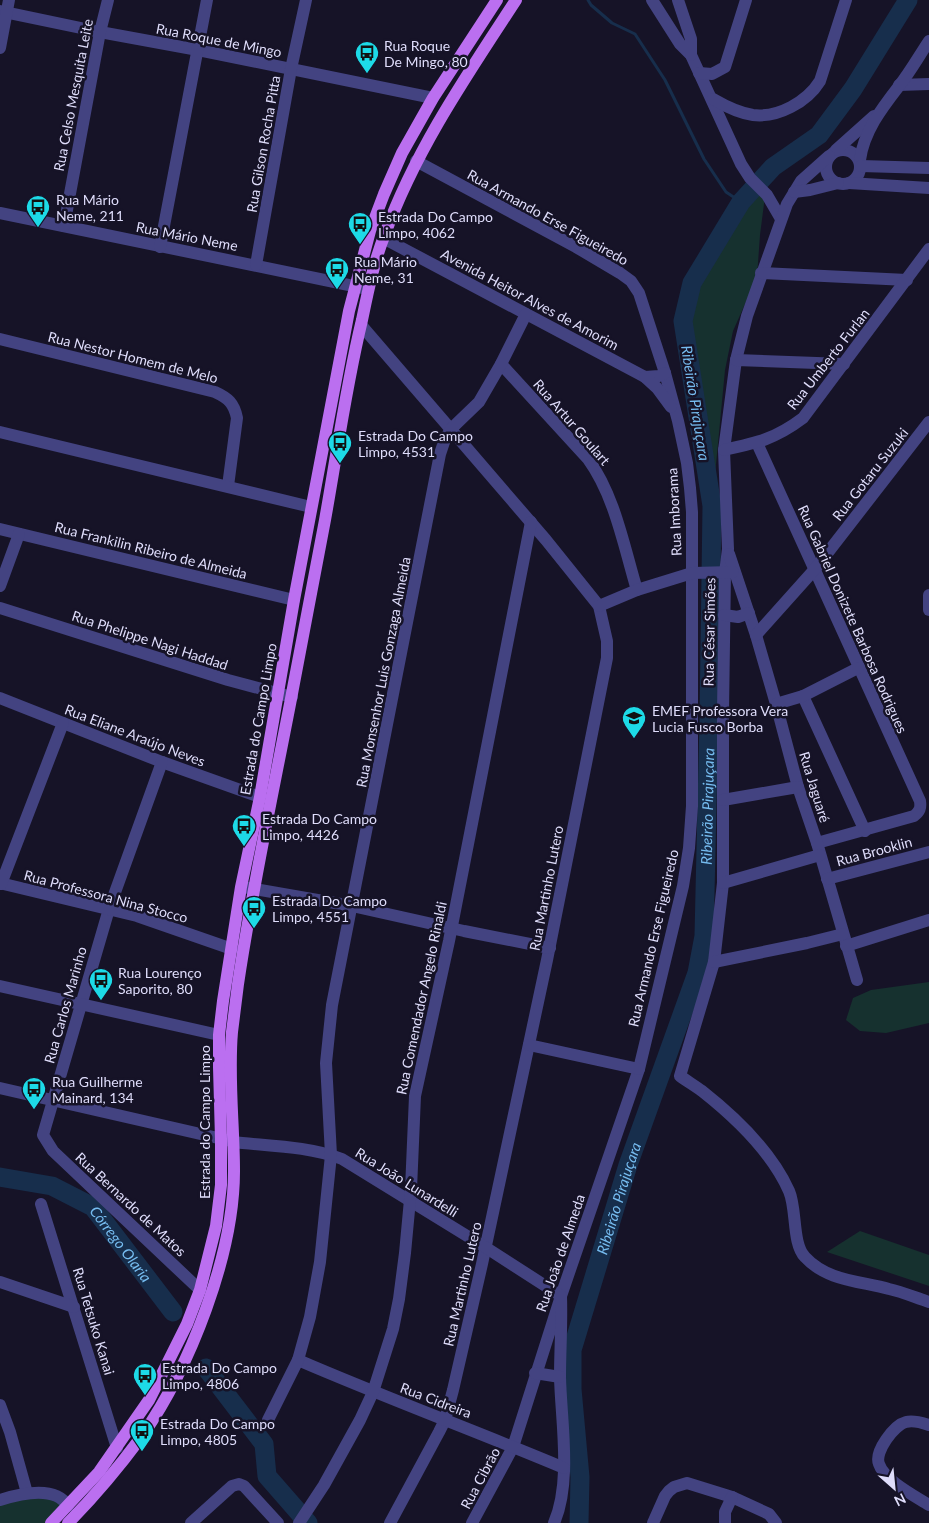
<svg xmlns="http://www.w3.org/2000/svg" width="929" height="1523" viewBox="0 0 929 1523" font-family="Lato,sans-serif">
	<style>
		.green { fill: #16312f }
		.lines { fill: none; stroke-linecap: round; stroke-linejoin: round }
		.stream { stroke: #172e4c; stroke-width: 3 }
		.river { stroke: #172e4c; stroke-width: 19 }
		.minor { stroke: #434381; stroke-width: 12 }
		.tertiary { stroke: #434381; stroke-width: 12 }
		.primary { stroke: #bb6ff0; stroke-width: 12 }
		.labels { text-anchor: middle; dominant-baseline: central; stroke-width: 5; stroke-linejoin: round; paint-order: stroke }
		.street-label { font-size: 14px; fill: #dfddfb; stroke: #161327 }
		.poi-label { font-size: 14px; fill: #dfddfb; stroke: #161327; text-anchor: start }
		.water-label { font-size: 15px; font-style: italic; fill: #76bcf0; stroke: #161327 }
	</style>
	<rect width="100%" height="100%" fill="#161327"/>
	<g class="green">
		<polygon points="752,190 765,196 760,235 757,277 733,331 725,370 715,475 693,384 691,317 701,267 739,214"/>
		<polygon points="929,982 929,1023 886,1033 860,1031 846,1020 853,998 871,990"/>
		<polygon points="860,1231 929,1255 929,1286 827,1252"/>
		<polygon points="27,1493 66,1503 50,1523 0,1523 0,1503"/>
	</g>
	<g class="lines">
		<polyline class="stream" points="588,0 591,5 612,23 635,34 665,80 704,159 726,192 741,202"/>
		<g class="river">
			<path id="s1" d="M0,1177l52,9 41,21 80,105"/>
			<polyline points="206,1368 264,1444 267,1476 308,1523"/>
			<path id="s2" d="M579,1523l1,-46 -8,-88v-39l56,-185 69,-192 7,-37 5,-217 3,-213 -29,-185 9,-38 49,-81 32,-35 46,-32 34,-46 55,-89"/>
		</g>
		<g class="minor">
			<polyline points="652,0 680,44 691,55 741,164 750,178 767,195 781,219"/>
			<polyline points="678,0 691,39 691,55"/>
			<polyline points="0,11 100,32 198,50 433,98"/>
			<polyline points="0,48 9,0"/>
			<polyline points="699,73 712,74 725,67 746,0"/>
			<polyline points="899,85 929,84"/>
			<path d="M713,99c12,7 26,14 40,16 25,3 54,-13 67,-34l26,-81"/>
			<circle cx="843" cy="167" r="17"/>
			<polyline points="836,150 874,116"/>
			<path d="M829,156l-28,25 -14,23 -40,112 -11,44 -12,90 4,99 -3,24 -2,139v171l-9,79 -34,114c7,5 15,10 22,15 33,26 70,62 87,100 8,18 3,53 16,66 22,24 55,24 84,32 14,3 27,9 40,13"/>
			<path d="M860,160c4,-29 22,-52 39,-74 11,-14 20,-30 30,-45"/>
			<polyline points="416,161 576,247 620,273 631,281 639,293 665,373 678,421 687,463 690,488 692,512 692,806 689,848 683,886 639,1069 561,1296 513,1447 472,1523"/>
			<polyline points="861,166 929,168"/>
			<polyline points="849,183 929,188"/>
			<polyline points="794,192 810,190 838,183"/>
			<polyline points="0,213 368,289"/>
			<polyline points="64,226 100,32 108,0"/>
			<polyline points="383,238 645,377 659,376 665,373"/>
			<polyline points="160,247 207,0"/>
			<polyline points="256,265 291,69 306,0"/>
			<polyline points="761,273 907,280"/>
			<polyline points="361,325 546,540 599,606 607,641 607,658 547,960 482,1264 453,1390 445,1420 439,1432 390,1523"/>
			<path d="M0,339l215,53c13,6 19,11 22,26l-9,68"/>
			<polyline points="736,360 844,364"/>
			<path d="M501,364l87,95c27,37 36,88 49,131"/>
			<polyline points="645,377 657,388 671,407"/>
			<polyline points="0,432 311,507"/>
			<path d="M757,443l163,358c1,7 0,10 -6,15l-97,27"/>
			<path d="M724,450c33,-7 51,-11 79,-32l126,-169"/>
			<polyline points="0,529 294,600"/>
			<polyline points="729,554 756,635 776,704 798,787 817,843 857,980"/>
			<polyline points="0,586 19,534"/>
			<polyline points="929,595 929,610"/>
			<polyline points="599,606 637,590 692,573 733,572"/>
			<polyline points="0,608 228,680 292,697"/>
			<polyline points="724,615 738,617 749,613"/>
			<polyline points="756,635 815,569 929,422"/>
			<polyline points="803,696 865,831"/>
			<polyline points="0,698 162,762 260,797"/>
			<polyline points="776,704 803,696 858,668"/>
			<polyline points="162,762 109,909 43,1135 53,1151 200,1290"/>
			<polyline points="723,800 798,787"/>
			<polyline points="827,879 929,852"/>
			<polyline points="0,883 137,916 232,949"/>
			<polyline points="723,883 820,855"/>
			<polyline points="1,884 63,723"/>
			<polyline points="243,887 352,906 464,931 550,948"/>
			<polyline points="846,946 929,920"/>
			<polyline points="714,962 807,943 843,934"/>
			<polyline points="529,1045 639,1069"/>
			<path d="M233,1142c35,4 75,4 109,17l143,88 76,49c1,28 -1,54 -1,81 1,44 12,105 -6,146"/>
			<polyline points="41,1204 117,1448"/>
			<polyline points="0,1282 74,1307"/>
			<path d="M298,1360c88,38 178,71 266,108"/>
			<polyline points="535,1373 560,1377"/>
			<polyline points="0,1405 10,1432 27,1493"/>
			<polyline points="268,1420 298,1360 310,1317 320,1262 331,1155 326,1063 332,1005 440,454 445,439 451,429 479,402 501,364 526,314"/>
			<path d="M929,1425c-6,-2 -16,-5 -23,-3 -12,3 -32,30 -27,42 5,16 36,32 50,41"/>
			<path d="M0,1500c19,-6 55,-15 68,6"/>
			<polyline points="191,1523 232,1486 239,1484 244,1486 278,1523"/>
			<polyline points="299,1523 324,1485 360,1420 373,1392 393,1329 399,1299 405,1253 411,1189 415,1096 449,941 531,522"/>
			<polyline points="653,1523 665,1496 669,1491 674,1487 687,1483 732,1497 769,1514 776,1523"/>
			<polyline points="725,1523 725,1512 732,1497"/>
		</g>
		<g class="tertiary">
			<polyline points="0,986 219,1035"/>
			<polyline points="0,1088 231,1141"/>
		</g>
		<g class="primary">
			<polyline points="51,1523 99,1472 149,1400 187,1324 200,1290 216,1226 221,1185 221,1139 219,1067 219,1035 223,1001 241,887 260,797 294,600 349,311 370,231 384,194 402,153 433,98 497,0"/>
			<path d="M68,1523c27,-27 51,-56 74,-87 48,-69 92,-181 92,-265 0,-46 -6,-93 -2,-139 2,-16 4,-32 6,-48 14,-94 34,-187 52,-280 12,-61 23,-123 35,-184 12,-67 21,-134 37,-200 6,-29 12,-59 23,-86 31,-85 82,-159 131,-234"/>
		</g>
	</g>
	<defs>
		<g id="bus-pin" transform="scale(1.25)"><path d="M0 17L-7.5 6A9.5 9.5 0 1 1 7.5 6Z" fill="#1ddae7" stroke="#161327"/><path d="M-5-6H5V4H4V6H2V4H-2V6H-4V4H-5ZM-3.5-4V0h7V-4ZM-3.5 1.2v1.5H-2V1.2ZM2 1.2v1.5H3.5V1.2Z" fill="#111"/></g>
		<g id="school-pin" transform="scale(1.25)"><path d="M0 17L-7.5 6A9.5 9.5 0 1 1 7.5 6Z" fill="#1ddae7" stroke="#161327"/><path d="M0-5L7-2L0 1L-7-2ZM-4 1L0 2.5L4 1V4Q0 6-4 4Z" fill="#111"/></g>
	</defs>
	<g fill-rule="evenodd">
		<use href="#bus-pin" x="367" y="53"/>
		<use href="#bus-pin" x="38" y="207"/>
		<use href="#bus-pin" x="360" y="224"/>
		<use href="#bus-pin" x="337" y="269"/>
		<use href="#bus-pin" x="340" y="443"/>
		<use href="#school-pin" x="634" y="718"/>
		<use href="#bus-pin" x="244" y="826"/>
		<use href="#bus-pin" x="254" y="908"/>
		<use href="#bus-pin" x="101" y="980"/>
		<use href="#bus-pin" x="34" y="1089"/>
		<use href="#bus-pin" x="145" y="1375"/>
		<use href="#bus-pin" x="142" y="1431"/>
	</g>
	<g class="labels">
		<g class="street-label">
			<text transform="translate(219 40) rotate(11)">Rua Roque de Mingo</text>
			<text transform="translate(73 95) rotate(-79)">Rua Celso Mesquita Leite</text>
			<text transform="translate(263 144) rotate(-80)">Rua Gilson Rocha Pitta</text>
			<text transform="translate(548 217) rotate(29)">Rua Armando Erse Figueiredo</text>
			<text transform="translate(187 236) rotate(11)">Rua Mário Neme</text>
			<text transform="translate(530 299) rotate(28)">Avenida Heitor Alves de Amorim</text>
			<text transform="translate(133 357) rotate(14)">Rua Nestor Homem de Melo</text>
			<text transform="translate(828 359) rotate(-52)">Rua Umberto Furlan</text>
			<text transform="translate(572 422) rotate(49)">Rua Artur Goulart</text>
			<text transform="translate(870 474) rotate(-52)">Rua Gotaru Suzuki</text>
			<text transform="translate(674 512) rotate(-93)">Rua Imborama</text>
			<text transform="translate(151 550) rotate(14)">Rua Frankilin Ribeiro de Almeida</text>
			<text transform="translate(853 619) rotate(66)">Rua Gabriel Donizete Barbosa Rodrigues</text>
			<text transform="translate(709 632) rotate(-89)">Rua César Simões</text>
			<text transform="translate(150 640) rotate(18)">Rua Phelippe Nagi Haddad</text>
			<text transform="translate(383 672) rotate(-79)">Rua Monsenhor Luis Gonzaga Almeida</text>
			<text transform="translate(258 719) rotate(-80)">Estrada do Campo Limpo</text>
			<text transform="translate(135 735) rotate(21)">Rua Eliane Araújo Neves</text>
			<text transform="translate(815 787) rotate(73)">Rua Jaguaré</text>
			<text transform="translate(874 851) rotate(-15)">Rua Brooklin</text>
			<text transform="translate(546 888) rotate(-79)">Rua Martinho Lutero</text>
			<text transform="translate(106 896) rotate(15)">Rua Professora Nina Stocco</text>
			<text transform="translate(653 938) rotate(-77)">Rua Armando Erse Figueiredo</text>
			<text transform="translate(421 998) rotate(-78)">Rua Comendador Angelo Rinaldi</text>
			<text transform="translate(65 1005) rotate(-74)">Rua Carlos Marinho</text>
			<text transform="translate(204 1122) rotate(-90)">Estrada do Campo Limpo</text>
			<text transform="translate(407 1182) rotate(32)">Rua João Lunardelli</text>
			<text transform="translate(131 1204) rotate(43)">Rua Bernardo de Matos</text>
			<text transform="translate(560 1253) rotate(-71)">Rua João de Almeda</text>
			<text transform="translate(462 1284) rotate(-77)">Rua Martinho Lutero</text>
			<text transform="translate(94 1321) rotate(73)">Rua Tetsuko Kanai</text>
			<text transform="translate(436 1400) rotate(21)">Rua Cidreira</text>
			<text transform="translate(480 1478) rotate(-62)">Rua Cibrão</text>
		</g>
		<g class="poi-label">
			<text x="384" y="45">Rua Roque<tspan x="384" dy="16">De Mingo, 80</tspan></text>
			<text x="56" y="199">Rua Mário<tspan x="56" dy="16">Neme, 211</tspan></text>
			<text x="378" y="216">Estrada Do Campo<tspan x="378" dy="16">Limpo, 4062</tspan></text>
			<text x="354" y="261">Rua Mário<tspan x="354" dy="16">Neme, 31</tspan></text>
			<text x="358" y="435">Estrada Do Campo<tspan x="358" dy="16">Limpo, 4531</tspan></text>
			<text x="652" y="710">EMEF Professora Vera<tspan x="652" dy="16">Lucia Fusco Borba</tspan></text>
			<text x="262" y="818">Estrada Do Campo<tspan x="262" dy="16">Limpo, 4426</tspan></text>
			<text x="272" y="900">Estrada Do Campo<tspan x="272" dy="16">Limpo, 4551</tspan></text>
			<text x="118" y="972">Rua Lourenço<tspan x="118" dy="16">Saporito, 80</tspan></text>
			<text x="52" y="1081">Rua Guilherme<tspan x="52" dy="16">Mainard, 134</tspan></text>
			<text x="162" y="1367">Estrada Do Campo<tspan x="162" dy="16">Limpo, 4806</tspan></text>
			<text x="160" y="1423">Estrada Do Campo<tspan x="160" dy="16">Limpo, 4805</tspan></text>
		</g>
		<g class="water-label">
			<text transform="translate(696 403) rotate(81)">Ribeirão Pirajuçara</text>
			<text stroke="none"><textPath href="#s2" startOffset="738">Ribeirão Pirajuçara</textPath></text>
			<text stroke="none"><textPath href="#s2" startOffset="332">Ribeirão Pirajuçara</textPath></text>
			<text stroke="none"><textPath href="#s1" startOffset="145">Córrego Olaria</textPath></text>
		</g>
	</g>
	<g transform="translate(894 1488) rotate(153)" stroke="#161327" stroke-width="4" paint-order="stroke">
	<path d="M0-4L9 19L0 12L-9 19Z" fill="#dfddfb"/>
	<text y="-8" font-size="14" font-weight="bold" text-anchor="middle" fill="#dfddfb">N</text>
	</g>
</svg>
